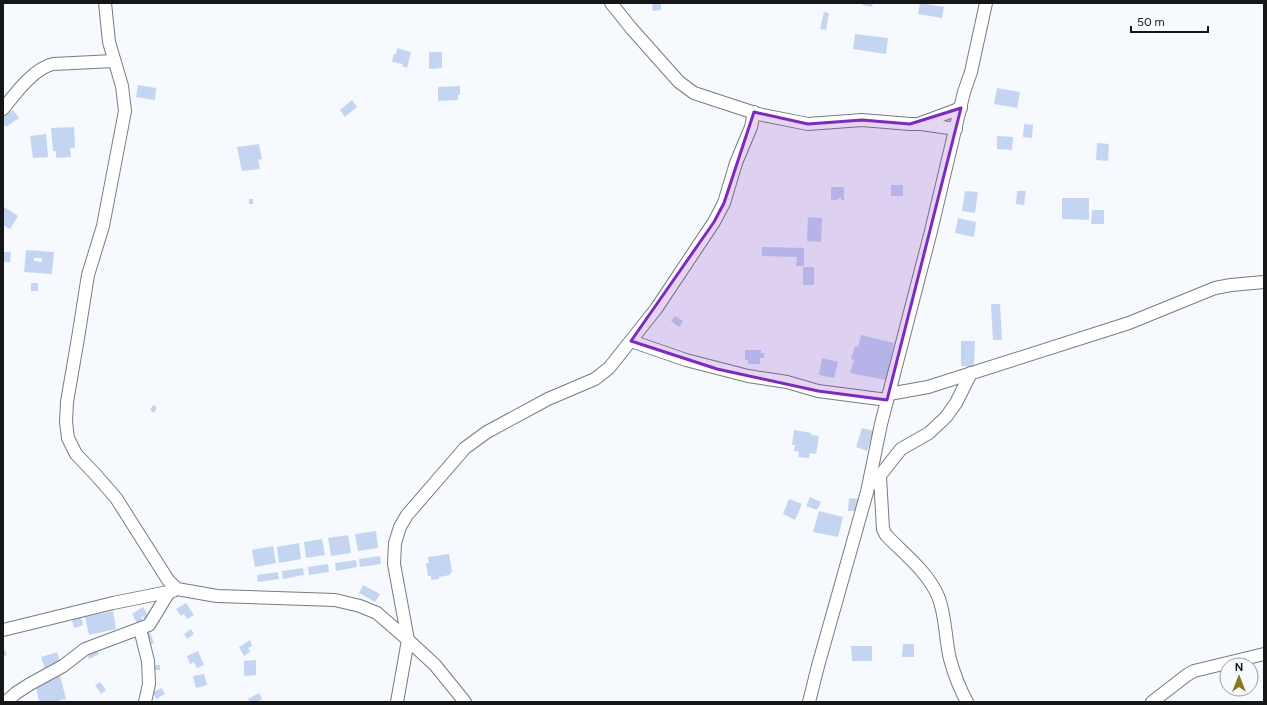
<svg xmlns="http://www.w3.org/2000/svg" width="1267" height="705" viewBox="0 0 1267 705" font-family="Figtree,sans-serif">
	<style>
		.building { fill: #c4d5f2; fill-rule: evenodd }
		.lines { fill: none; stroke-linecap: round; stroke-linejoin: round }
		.street-casing { stroke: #787b7f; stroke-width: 14 }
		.street { stroke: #fff; stroke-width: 12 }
		.marked { fill: #7b2cbf; fill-opacity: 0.2; stroke: #7b2cbf; stroke-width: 3; stroke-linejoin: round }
	</style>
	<rect width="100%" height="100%" fill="#f6f9fe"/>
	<g class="building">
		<polygon points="652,3 661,3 661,10 653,11"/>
		<polygon points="862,3 873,3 872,7 862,5"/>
		<polygon points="920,3 944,7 942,18 918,14"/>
		<polygon points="824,12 829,13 826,30 820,29"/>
		<polygon points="855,34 888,38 886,54 853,49"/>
		<polygon points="397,48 411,52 407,68 402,66 403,64 392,62 394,54 396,54"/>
		<polygon points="429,52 442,52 442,68 429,69"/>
		<polygon points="138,85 156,88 155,100 136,97"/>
		<polygon points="460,86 460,95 458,95 458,100 438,101 438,87"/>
		<polygon points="997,88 1020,92 1017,108 994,104"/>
		<polygon points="352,100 357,107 345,117 340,110"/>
		<polygon points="13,110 19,118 6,127 3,123 3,117"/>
		<polygon points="1024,124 1033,125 1032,138 1023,137"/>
		<polygon points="74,127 75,148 70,148 71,157 56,158 56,151 53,151 51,128"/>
		<polygon points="46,134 48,157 33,158 30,136"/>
		<polygon points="997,136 1013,137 1012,150 997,149"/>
		<polygon points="1097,143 1109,144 1108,161 1096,160"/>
		<polygon points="259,144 262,159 258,160 260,169 242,171 237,147"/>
		<rect x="891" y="185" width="12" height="11"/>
		<polygon points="831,187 844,187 844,200 841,200 841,198 837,199 837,200 831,200"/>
		<polygon points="965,191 978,192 975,213 962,211"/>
		<polygon points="1017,191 1026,191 1024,205 1016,204"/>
		<polygon points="1062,198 1089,198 1089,220 1062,219"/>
		<rect x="249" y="199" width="4" height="5"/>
		<polygon points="4,207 18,216 10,229 3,225"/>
		<polygon points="1092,210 1104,210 1104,224 1091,224"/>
		<polygon points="808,217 822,218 821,242 807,241"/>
		<polygon points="958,218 976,222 974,237 955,233"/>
		<polygon points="762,247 804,248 804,266 796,266 797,257 762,256"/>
		<path d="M26,250l28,2 -2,22 -28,-2zM34,258h8v4l-8,-1z"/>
		<polygon points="4,252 11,252 10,262 3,262"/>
		<rect x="803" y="267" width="11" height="18"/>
		<rect x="31" y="283" width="7" height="8"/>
		<polygon points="991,304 1000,304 1002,340 993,340"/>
		<polygon points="675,316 683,321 679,327 671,321"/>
		<polygon points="861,335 894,343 886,380 850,373 854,360 851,359 855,346 858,347"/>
		<polygon points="961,341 975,341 974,367 961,366"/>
		<polygon points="745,350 761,350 761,353 764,353 764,358 760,358 760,364 748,364 748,360 745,360"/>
		<polygon points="822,358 838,362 834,378 819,375"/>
		<polygon points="153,405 157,407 154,413 150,410"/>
		<polygon points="862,428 874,431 867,451 856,447"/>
		<polygon points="794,430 812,433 811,435 819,436 816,454 810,453 809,458 798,457 799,452 794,451 795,445 792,445"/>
		<polygon points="810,497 821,502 817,510 806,506"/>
		<polygon points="849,498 858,499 857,511 848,511"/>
		<polygon points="789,499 802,504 795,520 783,514"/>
		<polygon points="819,511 843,517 838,537 813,532"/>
		<polygon points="376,531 378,548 358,551 355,534"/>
		<polygon points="348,535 351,553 331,556 328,538"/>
		<polygon points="322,539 325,555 306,558 304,542"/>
		<polygon points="299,543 301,559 279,563 277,547"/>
		<polygon points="273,546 276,563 255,567 252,550"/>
		<polygon points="449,554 452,573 450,573 450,575 439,577 439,579 431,580 431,576 428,576 426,563 429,563 428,557"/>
		<polygon points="380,556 381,564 360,567 359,559"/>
		<polygon points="356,560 357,567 336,571 335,563"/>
		<polygon points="328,564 329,572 309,575 308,567"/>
		<polygon points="303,568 304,575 283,579 282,571"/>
		<polygon points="278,572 279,579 258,582 257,575"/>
		<polygon points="363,585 380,594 375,602 359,593"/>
		<polygon points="186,603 194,615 187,619 184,614 181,616 176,609"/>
		<polygon points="143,607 149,618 145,620 143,616 141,617 144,623 139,626 132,614"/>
		<polygon points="113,611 116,629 89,635 85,617"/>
		<polygon points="81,617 83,625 74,628 72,620"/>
		<polygon points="191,629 194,634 187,639 184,634"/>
		<polygon points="149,630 154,643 147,646 142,634"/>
		<polygon points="250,640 252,646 248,648 250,652 244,656 239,647"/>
		<polygon points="903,644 914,644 914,657 902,657"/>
		<polygon points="851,646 872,646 872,661 852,661"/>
		<polygon points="3,647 7,655 3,656"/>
		<polygon points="96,647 99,654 89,659 86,653"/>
		<polygon points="198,651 204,665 197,668 194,662 190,664 187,656"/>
		<polygon points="57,652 61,664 45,669 41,657"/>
		<polygon points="256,660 256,675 244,676 244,661"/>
		<rect x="154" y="665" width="6" height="5"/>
		<polygon points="204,674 207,685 196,688 193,676"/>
		<polygon points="60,676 66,699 53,702 39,702 35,682"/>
		<polygon points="100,682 106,690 101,694 95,685"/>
		<polygon points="162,688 165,694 156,699 153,692"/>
		<polygon points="259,693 262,699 257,702 250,702 248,699"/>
	</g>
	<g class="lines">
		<g class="street-casing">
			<g id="street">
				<polyline points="105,3 109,42 122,86 125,111 103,226 88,275 78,338 67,402 66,422 68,438 76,454 95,474 116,498 168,580 177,589 217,596 335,600 360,606 377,613 408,640 435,665 465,702"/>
				<polyline points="611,3 631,28 679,82 694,93 758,114 808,124 862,120 910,124 918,124 926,121 961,108"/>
				<path d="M3,109c12,-15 31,-41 50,-45l61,-3"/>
				<polyline points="921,124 956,129"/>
				<polyline points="631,341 686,360 748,376 787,382 818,391 887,400"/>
				<polyline points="889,394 928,387 1129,323 1215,288 1231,285 1264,282"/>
				<path d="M880,477l3,52 3,6c18,19 41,36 52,61 8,19 7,43 12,63 4,15 10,30 17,43"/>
				<polyline points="874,483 901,449 929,433 946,417 956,403 971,373"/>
				<polyline points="140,629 148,661 149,684 145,702"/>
				<polyline points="3,630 113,603 173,591"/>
				<polyline points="6,702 16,693 30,684 63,666 85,649 149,625 169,592"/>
				<polyline points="397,702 408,640 394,564 395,543 400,527 407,515 465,448 487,432 548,399 595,379 609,368 656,309 714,222 724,203 736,163 751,127 754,112"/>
				<polyline points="809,702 818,666 867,492 881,424 931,231 964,92 971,72 986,3"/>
				<polyline points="1152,702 1187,675 1194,671 1264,654"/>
			</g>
		</g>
		<use href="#street" class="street"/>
	</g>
	<path class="marked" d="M961,108l-74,292 -69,-9 -101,-22 -86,-28 83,-119 10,-19 30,-91 54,12 54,-4 48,4z"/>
	<rect width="1267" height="705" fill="none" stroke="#151618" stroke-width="8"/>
	<g transform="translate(1239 677)"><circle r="19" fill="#f6f9fe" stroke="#9c9ea2"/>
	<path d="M0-3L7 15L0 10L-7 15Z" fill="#89791e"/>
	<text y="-6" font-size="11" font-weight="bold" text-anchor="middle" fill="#151618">N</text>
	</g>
	<path d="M1131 26v6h77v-6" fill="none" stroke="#151618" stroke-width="2"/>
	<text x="1137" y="26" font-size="12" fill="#151618" stroke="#f6f9fe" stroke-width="3" paint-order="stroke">50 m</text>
</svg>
